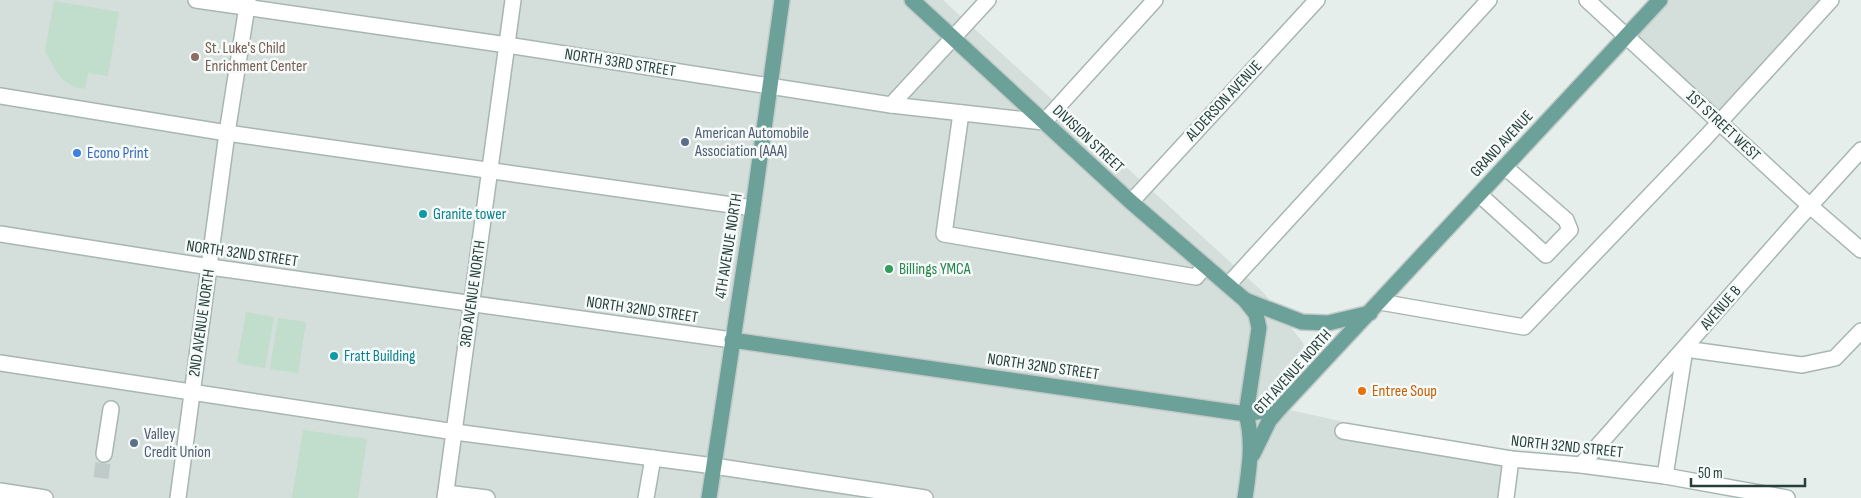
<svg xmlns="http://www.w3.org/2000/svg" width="1861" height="498" viewBox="0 0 1861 498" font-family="'Sofia Sans Condensed',sans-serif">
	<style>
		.built { fill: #d4deda }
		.green { fill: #c0decb }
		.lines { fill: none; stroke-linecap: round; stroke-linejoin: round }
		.minor-tunnel { stroke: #bfcbc8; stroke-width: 15; stroke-dasharray: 15 8; stroke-linecap: butt }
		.minor-casing { stroke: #a8b6b3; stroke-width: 18 }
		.major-casing { stroke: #c2cac8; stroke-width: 18 }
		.minor { stroke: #fff; stroke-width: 15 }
		.major { stroke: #6ca199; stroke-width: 15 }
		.education-dot { fill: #8d6e63; stroke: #f6faf9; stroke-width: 2 }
		.service-dot { fill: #5c6f8a; stroke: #f6faf9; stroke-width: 2 }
		.shop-dot { fill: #3f7fe0; stroke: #f6faf9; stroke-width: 2 }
		.culture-dot { fill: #0f9aa8; stroke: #f6faf9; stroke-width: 2 }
		.leisure-dot { fill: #2e9e5b; stroke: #f6faf9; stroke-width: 2 }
		.food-dot { fill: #e8710a; stroke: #f6faf9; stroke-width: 2 }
		.labels { text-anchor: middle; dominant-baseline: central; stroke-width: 5; stroke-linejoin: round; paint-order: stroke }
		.education-label { font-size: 16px; fill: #785e54; stroke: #f6faf9; text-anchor: start }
		.street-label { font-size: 16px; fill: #25403b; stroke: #f6faf9 }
		.service-label { font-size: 16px; fill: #4e5e75; stroke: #f6faf9; text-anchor: start }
		.shop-label { font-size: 16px; fill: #366cbe; stroke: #f6faf9; text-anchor: start }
		.culture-label { font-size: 16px; fill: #0d838f; stroke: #f6faf9; text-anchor: start }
		.leisure-label { font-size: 16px; fill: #27864d; stroke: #f6faf9; text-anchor: start }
		.food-label { font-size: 16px; fill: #c56008; stroke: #f6faf9; text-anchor: start }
	</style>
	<rect width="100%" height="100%" fill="#e6eeeb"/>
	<g class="built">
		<polygon points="0,0 943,0 1263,292 1304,344 1281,408 1511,459 1506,498 0,498"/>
		<polygon points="1660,0 1831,0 1719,124 1626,37"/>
	</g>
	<g class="green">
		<polygon points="54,1 119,12 108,76 88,73 85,89 74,87 62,79 56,71 45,51"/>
		<polygon points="246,312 274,317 265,368 237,363"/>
		<polygon points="278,318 306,322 298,373 270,369"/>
		<polygon points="303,430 367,439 358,498 292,498"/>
	</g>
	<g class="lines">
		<polyline class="minor-tunnel" points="101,478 104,454"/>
		<g class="minor-casing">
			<g id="minor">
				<polyline points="196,0 507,45 891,105 1044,122 1155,0"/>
				<polyline points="1587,0 1810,206 1861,250"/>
				<polyline points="0,96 227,133 753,208"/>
				<polyline points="891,105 988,0"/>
				<polyline points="961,113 944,234 1196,277 1205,266"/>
				<polyline points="1480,195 1546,255 1570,230 1566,220 1505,167"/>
				<polyline points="1131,202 1317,0"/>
				<polyline points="0,234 210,267 732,340"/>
				<polyline points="1228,285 1489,0"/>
				<polyline points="1380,302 1524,327 1706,137 1831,0"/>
				<polyline points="0,363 455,432 714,466 925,498"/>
				<polyline points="1343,431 1511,459 1581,465 1665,476 1787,498"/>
				<polyline points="104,454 111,409"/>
				<polyline points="1581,465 1798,219 1861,150"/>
				<polyline points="1665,476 1685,349 1802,365 1835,358 1861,331"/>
				<polyline points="0,491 45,498"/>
				<polyline points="446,493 487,498"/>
				<polyline points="178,498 227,133 248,0"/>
				<polyline points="445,498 513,0"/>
				<polyline points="646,498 653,458"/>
				<polyline points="1506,498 1511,459"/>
			</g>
		</g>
		<g class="major-casing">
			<g id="major">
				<path d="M912,0l219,202 114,98 11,14 3,14 -13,86c8,27 3,56 -1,84"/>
				<polyline points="1245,300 1302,322 1328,323 1370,313"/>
				<polyline points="732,340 1246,414 1280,408"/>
				<polyline points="1253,454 1269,421 1280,408 1660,0"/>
				<polyline points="709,498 753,208 782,0"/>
			</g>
		</g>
		<use href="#minor" class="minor"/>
		<use href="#major" class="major"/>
	</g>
	<circle class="education-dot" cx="195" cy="57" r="5"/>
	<g class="service-dot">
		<circle cx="685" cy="142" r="5"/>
		<circle cx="134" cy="443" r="5"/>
	</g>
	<circle class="shop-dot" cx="77" cy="153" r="5"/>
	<g class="culture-dot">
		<circle cx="423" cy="214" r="5"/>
		<circle cx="334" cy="356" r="5"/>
	</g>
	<circle class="leisure-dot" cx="889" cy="269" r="5"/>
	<circle class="food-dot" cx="1362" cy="391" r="5"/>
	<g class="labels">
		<g class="education-label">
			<text x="205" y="48">St. Luke's Child<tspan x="205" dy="18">Enrichment Center</tspan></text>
		</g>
		<g class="street-label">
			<text transform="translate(620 63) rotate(9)">NORTH 33RD STREET</text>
			<text transform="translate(1224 101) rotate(-47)">ALDERSON AVENUE</text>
			<text transform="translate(1723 126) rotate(43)">1ST STREET WEST</text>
			<text transform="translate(1088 139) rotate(43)">DIVISION STREET</text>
			<text transform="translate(1502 144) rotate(-47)">GRAND AVENUE</text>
			<text transform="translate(729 246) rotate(-81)">4TH AVENUE NORTH</text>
			<text transform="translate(242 254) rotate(8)">NORTH 32ND STREET</text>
			<text transform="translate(473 294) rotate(-82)">3RD AVENUE NORTH</text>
			<text transform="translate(1721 308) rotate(-49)">AVENUE B</text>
			<text transform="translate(642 310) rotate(8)">NORTH 32ND STREET</text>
			<text transform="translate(202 323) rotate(-82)">2ND AVENUE NORTH</text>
			<text transform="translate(1043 367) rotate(8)">NORTH 32ND STREET</text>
			<text transform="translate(1293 372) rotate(-48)">6TH AVENUE NORTH</text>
			<text transform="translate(1567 447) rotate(6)">NORTH 32ND STREET</text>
		</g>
		<g class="service-label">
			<text x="695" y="133">American Automobile<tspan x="695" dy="18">Association (AAA)</tspan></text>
			<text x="144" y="434">Valley<tspan x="144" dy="18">Credit Union</tspan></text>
		</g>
		<g class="shop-label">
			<text x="87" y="153">Econo Print</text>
		</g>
		<g class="culture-label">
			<text x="433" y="214">Granite tower</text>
			<text x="344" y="356">Fratt Building</text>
		</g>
		<g class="leisure-label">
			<text x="899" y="269">Billings YMCA</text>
		</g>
		<g class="food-label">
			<text x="1372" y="391">Entree Soup</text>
		</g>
	</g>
	<path d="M1691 478v8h114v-8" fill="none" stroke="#25403b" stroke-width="2.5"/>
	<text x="1698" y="478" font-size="15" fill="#25403b" stroke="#f6faf9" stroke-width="4" paint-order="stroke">50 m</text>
</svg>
